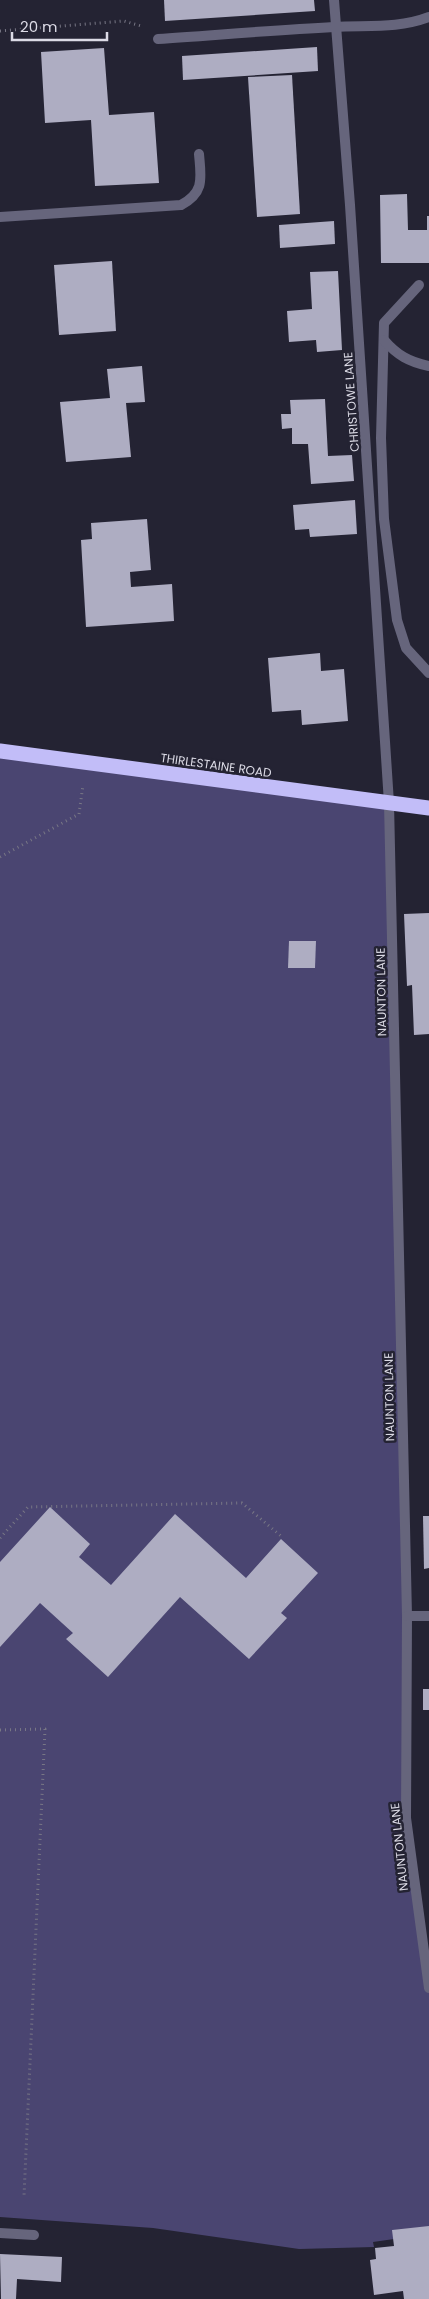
<svg xmlns="http://www.w3.org/2000/svg" width="429" height="2299" viewBox="0 0 429 2299" font-family="Poppins,sans-serif">
	<style>
		.green { fill: #4a4571 }
		.building { fill: #aeadc2 }
		.lines { fill: none; stroke-linecap: round; stroke-linejoin: round }
		.path { stroke: #787785; stroke-width: 3; stroke-dasharray: 1 4; stroke-linecap: butt }
		.lane { stroke: #66657c; stroke-width: 10 }
		.street { stroke: #66657c; stroke-width: 10 }
		.highway { stroke: #c2bdf8; stroke-width: 15 }
		.labels { text-anchor: middle; dominant-baseline: central; stroke-width: 5; stroke-linejoin: round; paint-order: stroke }
		.street-label { font-size: 12px; fill: #dcdbe6; stroke: #242333 }
	</style>
	<rect width="100%" height="100%" fill="#242333"/>
	<polygon class="green" points="0,751 389,803 406,1818 429,1988 429,2234 373,2242 374,2247 299,2249 153,2228 0,2217"/>
	<g class="building">
		<polygon points="164,0 314,0 315,11 165,21"/>
		<polygon points="317,47 318,71 183,80 182,56"/>
		<polygon points="104,48 109,115 154,112 159,183 95,186 91,120 45,123 41,52"/>
		<polygon points="292,75 300,214 257,217 248,77"/>
		<polygon points="407,194 408,230 427,230 427,216 429,216 429,263 381,263 380,195"/>
		<polygon points="334,221 335,244 280,248 279,225"/>
		<polygon points="112,261 116,331 59,335 54,265"/>
		<polygon points="338,271 342,350 317,352 316,340 289,342 287,311 312,309 310,272"/>
		<polygon points="142,366 145,402 126,403 131,457 66,462 60,402 110,398 107,369"/>
		<polygon points="325,399 328,456 352,455 354,481 311,484 308,444 292,444 292,428 282,429 281,414 291,414 290,400"/>
		<polygon points="355,500 357,534 310,537 309,529 295,530 293,505"/>
		<polygon points="147,519 151,570 130,572 131,587 172,584 174,621 86,627 81,540 92,539 91,523"/>
		<polygon points="320,653 321,671 344,669 348,721 302,725 301,710 272,712 268,658"/>
		<polygon points="429,913 429,1034 414,1035 412,985 407,986 404,914"/>
		<polygon points="289,941 316,941 315,968 288,968"/>
		<polygon points="50,1507 90,1544 79,1557 111,1585 175,1514 246,1578 281,1539 318,1573 281,1613 287,1618 249,1659 180,1597 108,1677 66,1639 73,1633 40,1603 0,1647 0,1562"/>
		<polygon points="423,1516 429,1516 429,1568 424,1569"/>
		<rect x="423" y="1689" width="6" height="21"/>
		<polygon points="429,2226 429,2299 404,2299 403,2291 374,2295 370,2260 376,2259 375,2248 394,2246 392,2230"/>
		<polygon points="0,2254 62,2257 61,2282 17,2279 16,2299 1,2299"/>
	</g>
	<g class="lines">
		<g class="path">
			<polyline points="0,31 124,21 141,26"/>
			<polyline points="0,857 79,814 83,785"/>
			<polyline points="0,1538 28,1507 242,1503 281,1536"/>
			<polyline points="0,1730 45,1729 24,2196"/>
		</g>
		<g class="lane">
			<path d="M158,39c59,-4 118,-9 176,-12 33,-2 64,2 95,-10"/>
			<path d="M0,217l181,-12c24,-13 20,-27 18,-51"/>
			<polyline points="419,285 384,323 381,438 384,519 397,620 406,648 429,673"/>
			<path d="M384,340c13,15 25,22 45,26"/>
			<polyline points="0,2233 34,2235"/>
		</g>
		<g class="street">
			<polyline points="334,0 350,205 389,803 407,1616 406,1818 429,1988"/>
			<polyline points="407,1616 429,1616"/>
		</g>
		<polyline class="highway" points="0,751 429,808"/>
	</g>
	<g class="labels">
		<g class="street-label">
			<text transform="translate(351 402) rotate(-94)">CHRISTOWE LANE</text>
			<text transform="translate(216 765) rotate(8)">THIRLESTAINE ROAD</text>
			<text transform="translate(381 992) rotate(-91)">NAUNTON LANE</text>
			<text transform="translate(389 1397) rotate(-91)">NAUNTON LANE</text>
			<text transform="translate(399 1847) rotate(-96)">NAUNTON LANE</text>
		</g>
	</g>
	<path d="M12 32v8h95v-8" fill="none" stroke="#dcdbe6" stroke-width="2.5"/>
	<text x="20" y="32" font-size="15" fill="#dcdbe6" stroke="#242333" stroke-width="4" paint-order="stroke">20 m</text>
</svg>
